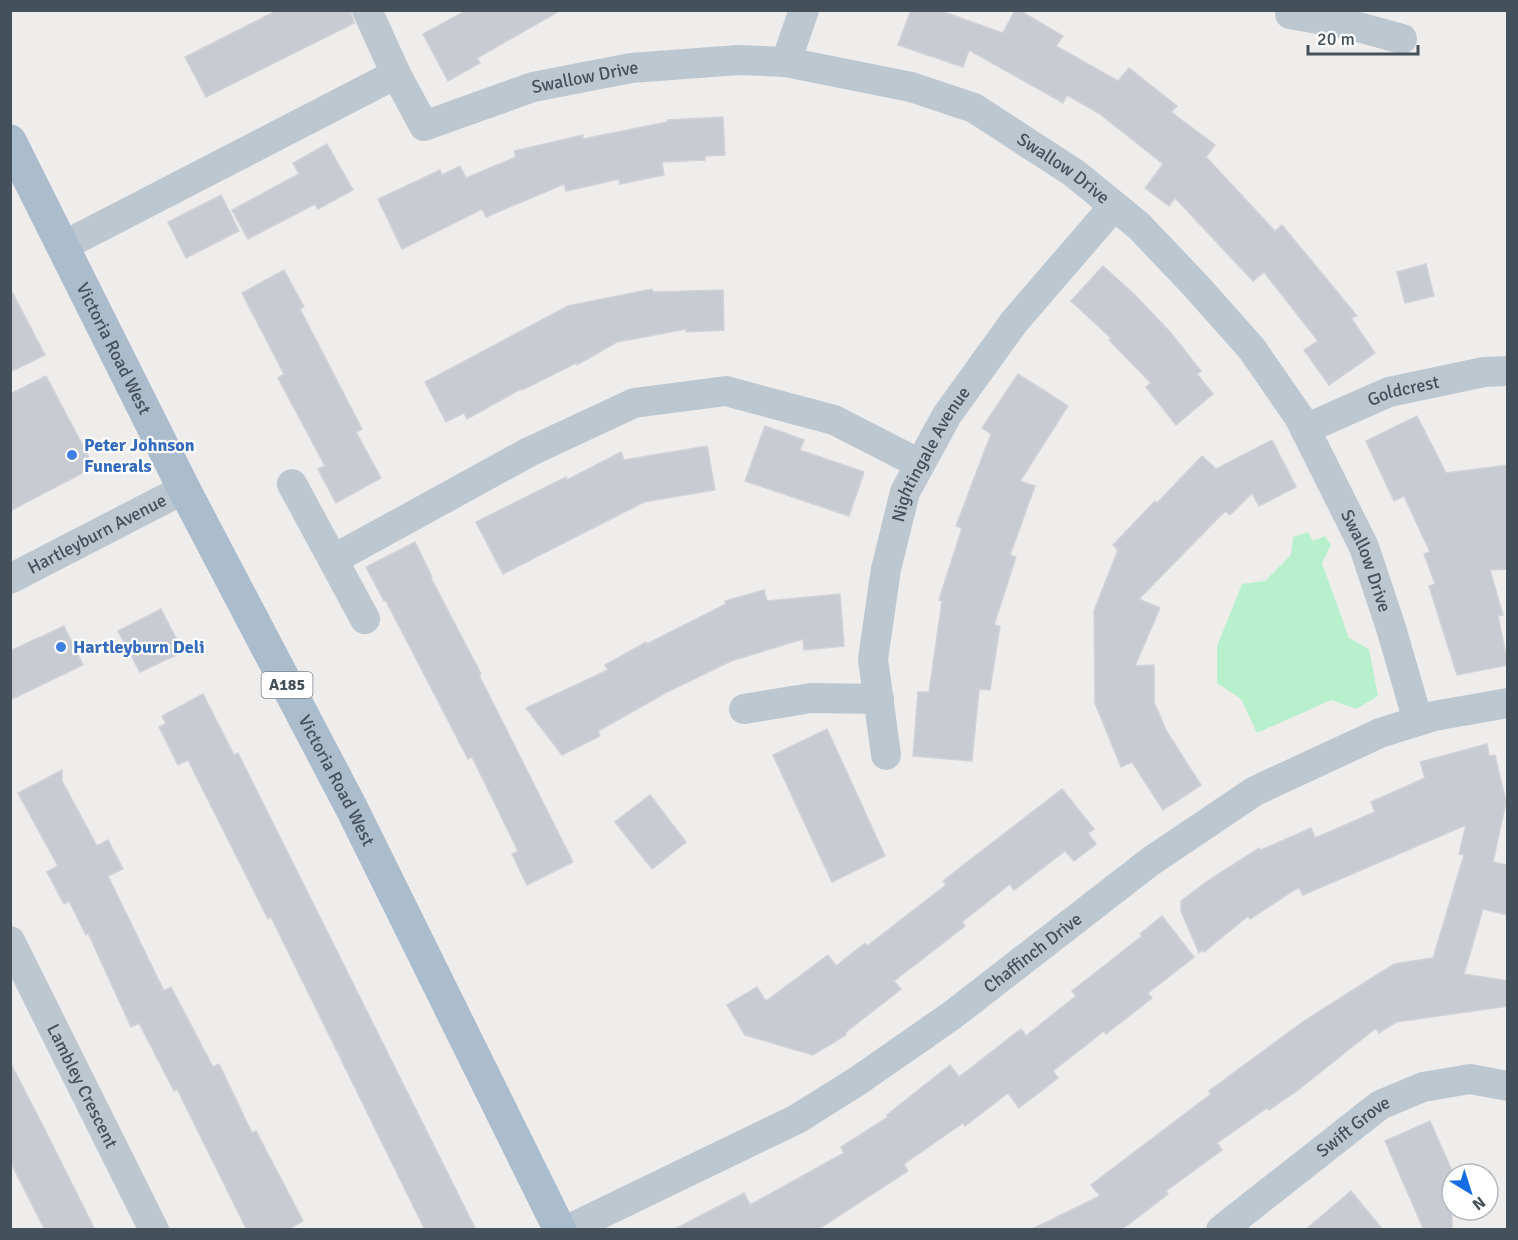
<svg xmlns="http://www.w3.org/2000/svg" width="1518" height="1240" viewBox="0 0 1518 1240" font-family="Signika,sans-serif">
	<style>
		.green { fill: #b8f0ce }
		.building { fill: #c9cbd2; stroke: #d0d2d8; stroke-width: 1.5 }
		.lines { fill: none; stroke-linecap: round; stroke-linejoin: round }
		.minor { stroke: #bcc7d0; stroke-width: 30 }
		.primary { stroke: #abbccd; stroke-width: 33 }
		.shop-dot { fill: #3f7fe0; stroke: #fff; stroke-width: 2 }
		.labels { text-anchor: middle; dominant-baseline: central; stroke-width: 4.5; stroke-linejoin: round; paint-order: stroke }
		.shield { fill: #fff; stroke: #7c848c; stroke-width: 1.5 }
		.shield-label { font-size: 16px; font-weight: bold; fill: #44505a }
		.street-label { font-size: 18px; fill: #44505a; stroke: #fff }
		.shop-label { font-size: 18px; font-weight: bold; fill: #366cbe; stroke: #fff; text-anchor: start }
	</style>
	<rect width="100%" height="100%" fill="#efecec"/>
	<polygon class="green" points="1308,532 1313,541 1325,536 1331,545 1322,563 1349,638 1369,649 1378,696 1356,709 1331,700 1257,733 1241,699 1217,683 1217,646 1242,584 1265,581 1291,555 1293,537"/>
	<g class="building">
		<polygon points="278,10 350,10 354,23 206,97 185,57"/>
		<polygon points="467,10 561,10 477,58 480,63 448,81 423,34"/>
		<polygon points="911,10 938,10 1003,33 1015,10 1019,10 1063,36 1056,46 1118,81 1129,68 1177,106 1171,112 1215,145 1206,157 1275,231 1282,225 1357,316 1351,318 1375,353 1329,385 1304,350 1318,341 1264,272 1253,281 1175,198 1169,206 1145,188 1163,164 1100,114 1067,95 1063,103 969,50 963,67 898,45"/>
		<polygon points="723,117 725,155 705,156 705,160 662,162 664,175 620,184 619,179 566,191 564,184 486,217 482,209 402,249 378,199 440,170 442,175 460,166 466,178 516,157 514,151 583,135 583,139 667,122 667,120"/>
		<polygon points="327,144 353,190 318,209 315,204 248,239 232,210 299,174 293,163"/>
		<polygon points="221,195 239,231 186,258 168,222"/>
		<polygon points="1426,264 1434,296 1405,303 1397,272"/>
		<polygon points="1103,266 1135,295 1171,333 1201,371 1197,374 1213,394 1176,425 1146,387 1151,383 1109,340 1111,338 1071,301"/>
		<polygon points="284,270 304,307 300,309 362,429 356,432 381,478 336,503 318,469 325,466 278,378 284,374 242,293"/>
		<polygon points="10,288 45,355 10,372"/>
		<polygon points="652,289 653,292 723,290 724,330 686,332 686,329 617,342 577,365 576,363 522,390 521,389 467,419 464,413 446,422 425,382 568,306"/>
		<polygon points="1018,374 1068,406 1020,481 1035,486 1010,555 1016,557 994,625 1000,626 990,690 979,689 972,761 913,756 918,692 929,692 942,601 939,600 962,528 956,526 991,434 982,428"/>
		<polygon points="46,376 94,467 10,511 10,394"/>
		<polygon points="1417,416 1446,473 1508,465 1508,569 1490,570 1503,615 1498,616 1508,665 1457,675 1429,586 1435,584 1424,554 1430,552 1404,496 1394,501 1366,441"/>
		<polygon points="765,426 804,440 800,450 864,472 849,516 745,481"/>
		<polygon points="1272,440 1296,487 1259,506 1252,493 1230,515 1225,511 1139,599 1160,608 1135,666 1154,665 1154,702 1167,732 1201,785 1163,810 1132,762 1121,767 1095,703 1094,611 1118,550 1113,545 1155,501 1157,503 1202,456 1216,469"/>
		<polygon points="707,446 715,490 644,502 503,574 476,522 566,477 567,480 621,452 624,460"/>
		<polygon points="415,542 432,577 431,578 481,674 479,675 573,862 527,885 512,854 518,851 472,757 468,759 386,601 384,601 366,567"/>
		<polygon points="764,590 767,601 840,594 844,646 804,650 803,639 731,661 667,692 598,731 600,736 562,755 526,708 608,670 605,665 646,642 647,644 726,604 725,601"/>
		<polygon points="161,609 183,652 140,672 118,631"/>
		<polygon points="64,626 83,665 10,700 10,651"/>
		<polygon points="203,694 234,755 238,753 476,1230 425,1230 271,917 268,919 188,760 178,765 159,727 166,724 162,716"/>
		<polygon points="827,729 885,856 832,882 773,755"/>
		<polygon points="1487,744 1489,756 1495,755 1506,802 1493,862 1508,865 1508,915 1483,909 1464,974 1508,981 1508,1006 1396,1022 1379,1033 1376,1028 1298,1090 1269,1110 1267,1108 1217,1143 1222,1150 1166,1191 1168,1194 1121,1230 1030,1230 1100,1196 1091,1185 1211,1094 1209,1091 1304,1021 1394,964 1433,958 1464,855 1459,854 1466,825 1303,895 1299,887 1250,919 1248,916 1204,952 1202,950 1199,953 1181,911 1181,901 1206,882 1259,848 1261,850 1311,828 1315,838 1375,812 1371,802 1425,778 1420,762"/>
		<polygon points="62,770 62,781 97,846 108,840 123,869 108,876 164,991 171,987 213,1067 219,1064 252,1133 256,1131 303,1221 287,1230 247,1230 177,1089 174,1091 139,1023 131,1027 88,933 86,935 69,901 64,904 47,872 58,866 18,793"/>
		<polygon points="1062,789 1094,829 1088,833 1096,844 1074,861 1065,851 1014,890 1010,884 962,922 965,926 894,981 901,989 845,1033 846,1035 813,1055 745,1035 727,1005 757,987 766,1001 828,955 836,966 865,943 867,946 946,885 943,881"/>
		<polygon points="650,795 686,842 652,869 615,822"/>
		<polygon points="1162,916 1194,957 1148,993 1152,998 1106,1034 1104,1031 1053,1071 1058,1078 1019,1108 1008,1093 965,1126 963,1123 904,1164 908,1171 817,1230 673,1230 744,1193 750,1205 844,1153 841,1147 888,1117 887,1115 950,1065 959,1077 1021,1029 1026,1036 1076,996 1072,991 1142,936 1140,934"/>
		<polygon points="10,1062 45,1130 95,1230 45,1230 10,1161"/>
		<polygon points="1430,1121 1452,1171 1452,1230 1424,1230 1385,1141"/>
		<polygon points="1351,1191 1383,1230 1305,1230"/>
	</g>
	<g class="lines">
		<g class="minor">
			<path id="s1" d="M367,10l29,64 28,52 109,-39 98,-19 107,-8 48,2 125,25 63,21 100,65 65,53 57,60 56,63 47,68 65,130 27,81 27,93"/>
			<polyline points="1290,14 1351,25 1402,39"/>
			<polyline points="786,62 804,10"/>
			<polyline points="63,246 396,74"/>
			<path id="s2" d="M1305,429l84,-37 95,-20 24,-1"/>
			<polyline points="292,484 365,619"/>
			<polyline points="334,559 529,452 634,403 726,391 834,420 920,464"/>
			<path id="s3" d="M10,579l174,-90"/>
			<polyline points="744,709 811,698 879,699"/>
			<path id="s4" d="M886,755l-13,-96 13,-90 19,-77 42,-77 67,-93 100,-116"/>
			<path id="s5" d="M10,941l144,289"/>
			<path id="s6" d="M567,1230l230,-111 59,-37 95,-66 200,-155 104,-70 125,-58 54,-17 74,-13"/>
			<path id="s7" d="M1221,1230l159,-125 43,-18 47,-8 38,7"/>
		</g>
		<path class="primary" id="s8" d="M10,141l174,348 168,320 208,421"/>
	</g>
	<g class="shop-dot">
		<circle cx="72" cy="455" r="6"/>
		<circle cx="61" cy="647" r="6"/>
	</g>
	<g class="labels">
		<rect class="shield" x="261.5" y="672" width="51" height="26" rx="4.5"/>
		<g class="shield-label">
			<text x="287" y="685">A185</text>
		</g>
		<g class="street-label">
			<text stroke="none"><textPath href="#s1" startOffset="298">Swallow Drive</textPath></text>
			<text stroke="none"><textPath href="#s1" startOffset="802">Swallow Drive</textPath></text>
			<text stroke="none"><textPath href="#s8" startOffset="232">Victoria Road West</textPath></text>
			<text stroke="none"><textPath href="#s2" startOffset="106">Goldcrest</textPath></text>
			<text stroke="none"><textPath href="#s4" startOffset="312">Nightingale Avenue</textPath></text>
			<text stroke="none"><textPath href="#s3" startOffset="98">Hartleyburn Avenue</textPath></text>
			<text stroke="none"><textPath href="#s1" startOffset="1306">Swallow Drive</textPath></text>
			<text stroke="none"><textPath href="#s8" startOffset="718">Victoria Road West</textPath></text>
			<text stroke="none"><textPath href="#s6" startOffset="544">Chaffinch Drive</textPath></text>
			<text stroke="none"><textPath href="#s5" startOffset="162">Lambley Crescent</textPath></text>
			<text stroke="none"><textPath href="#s7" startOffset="168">Swift Grove</textPath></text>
		</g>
		<g class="shop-label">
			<text x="84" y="445">Peter Johnson<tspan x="84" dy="21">Funerals</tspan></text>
			<text x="73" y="647">Hartleyburn Deli</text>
		</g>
	</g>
	<rect width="1518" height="1240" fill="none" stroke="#44505a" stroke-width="24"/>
	<g transform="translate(1470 1192) rotate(142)"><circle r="28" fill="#ffffff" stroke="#b4b9bd" stroke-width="1.5"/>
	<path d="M0-4.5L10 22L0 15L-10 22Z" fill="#136ce3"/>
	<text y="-9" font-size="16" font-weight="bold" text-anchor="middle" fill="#44505a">N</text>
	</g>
	<path d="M1308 45v9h110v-9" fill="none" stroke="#44505a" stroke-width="3"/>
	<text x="1317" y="45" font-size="18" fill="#44505a" stroke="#ffffff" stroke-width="4.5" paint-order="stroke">20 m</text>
</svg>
